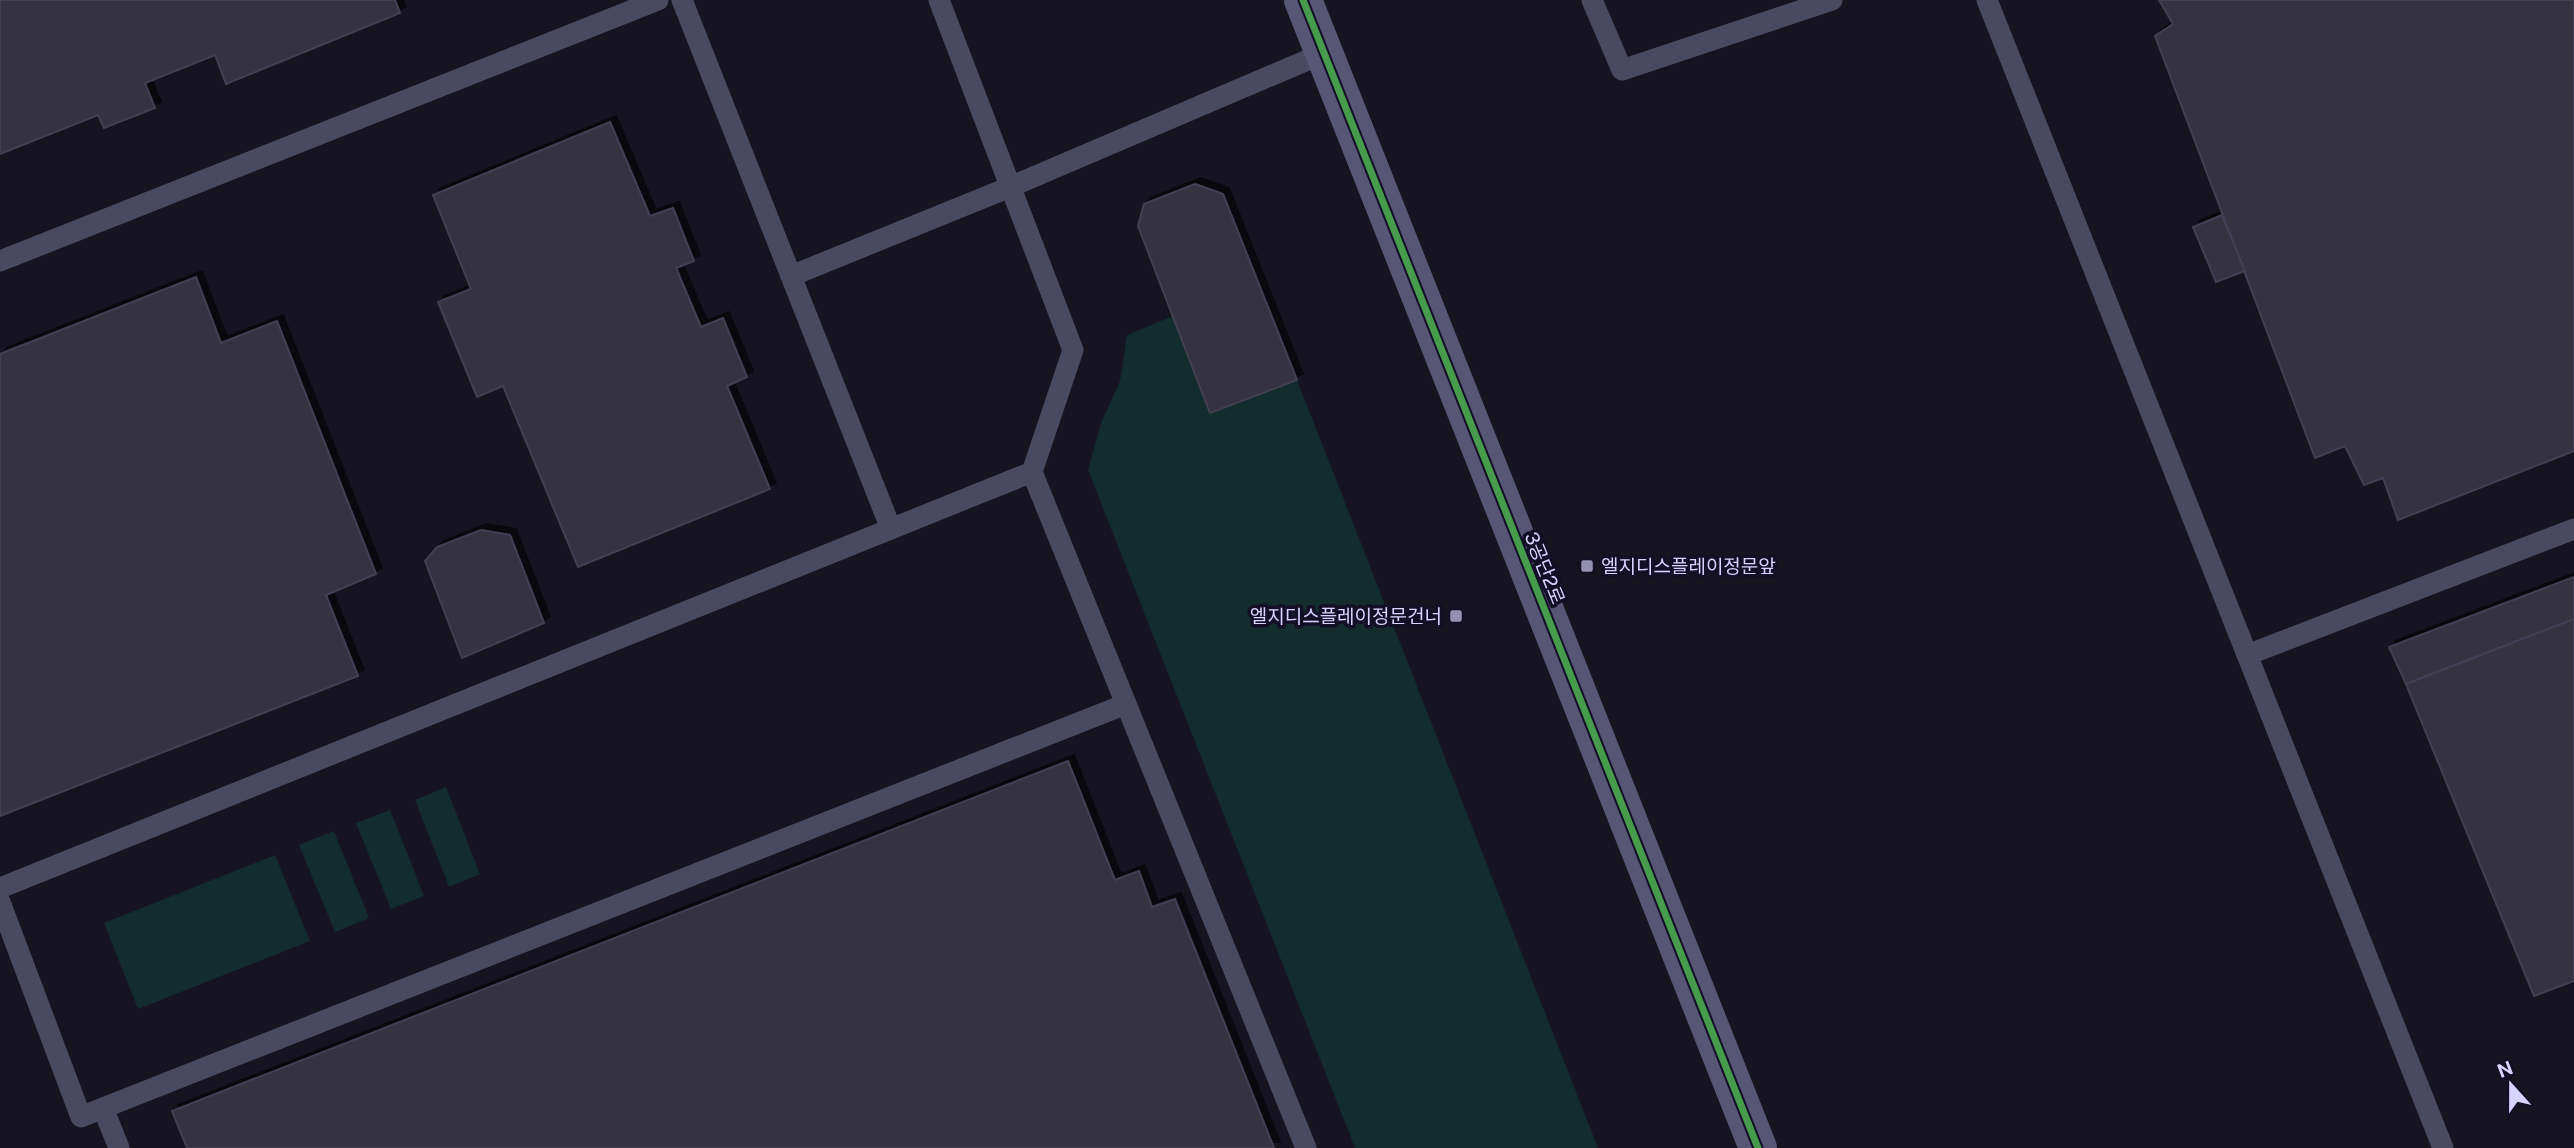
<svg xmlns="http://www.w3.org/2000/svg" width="2574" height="1148" viewBox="0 0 2574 1148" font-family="'Public Sans','Noto Sans KR',sans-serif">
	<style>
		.green { fill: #132c2d }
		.building { fill: #343243; stroke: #433f54; stroke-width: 2; filter: url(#shadow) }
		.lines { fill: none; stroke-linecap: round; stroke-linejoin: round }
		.lane { stroke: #4a4962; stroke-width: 21 }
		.secondary { stroke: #575674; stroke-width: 38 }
		.cycleway-casing { stroke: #130f26; stroke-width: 11 }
		.cycleway { stroke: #469c4c; stroke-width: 7 }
		.poi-dot { fill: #9591b1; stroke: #130f26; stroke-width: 2.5 }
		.labels { text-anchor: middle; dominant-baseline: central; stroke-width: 7; stroke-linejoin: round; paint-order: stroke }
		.poi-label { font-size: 19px; fill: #d9d4ff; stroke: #130f26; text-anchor: start }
		.street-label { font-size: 19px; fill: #d9d4ff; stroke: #130f26 }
	</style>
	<defs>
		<filter id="shadow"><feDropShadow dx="6" dy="-6" stdDeviation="0" flood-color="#0009"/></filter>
	</defs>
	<rect width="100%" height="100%" fill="#161421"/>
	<g class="green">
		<polygon points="1173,316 1210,413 1297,380 1598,1148 1355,1148 1088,470 1101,423 1120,381 1127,335"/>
		<polygon points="446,787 480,874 449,887 415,800"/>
		<polygon points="390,810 424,896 391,909 356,823"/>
		<polygon points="334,831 369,918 335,932 299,845"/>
		<polygon points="275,855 310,941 138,1009 104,923"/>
	</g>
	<g class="building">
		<polygon points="0,0 395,0 400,13 226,84 215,55 145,83 155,108 104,128 98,115 0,154"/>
		<polygon points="2159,0 2574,0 2574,451 2398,520 2383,478 2364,485 2345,446 2315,458 2155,36 2173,24"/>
		<polygon points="610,122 650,216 673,208 694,261 676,268 701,327 723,318 747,377 727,386 770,489 578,567 503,386 477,397 438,302 471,289 433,195"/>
		<polygon points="1195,184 1223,194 1297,380 1210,413 1138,226 1144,204"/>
		<polygon points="2222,215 2245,271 2216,282 2193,227"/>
		<polygon points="196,277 221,343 277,321 376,574 326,595 358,676 0,816 0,354"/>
		<polygon points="481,530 510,535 544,623 462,658 425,561 437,547"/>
		<polygon points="2574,577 2574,619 2406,684 2389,647"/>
		<polygon points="2574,619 2574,981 2534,996 2406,684"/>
		<polygon points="1068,761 1115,880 1139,871 1152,907 1175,899 1274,1148 187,1148 172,1111"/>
	</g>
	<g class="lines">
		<g class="lane">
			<polyline points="682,0 891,529"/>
			<polyline points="939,0 1073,350 1032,472 1306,1148"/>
			<polyline points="1592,0 1622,70 1832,0"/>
			<polyline points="1987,0 2443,1148"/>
			<polyline points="0,261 658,0"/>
			<polyline points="791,276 1010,187 1324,53"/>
			<polyline points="2247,655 2574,529"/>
			<polyline points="0,888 1032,472"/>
			<polyline points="0,902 81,1117 103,1108 119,1148"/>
			<polyline points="103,1108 1126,704"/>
		</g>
		<polyline class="secondary" points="1303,0 1758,1148"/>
		<g class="cycleway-casing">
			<polyline id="cycleway" points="1303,0 1758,1148"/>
		</g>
		<use href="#cycleway" class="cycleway"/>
	</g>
	<g class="poi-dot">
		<rect x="1580" y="559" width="14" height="14" rx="3.5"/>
		<rect x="1449" y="609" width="14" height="14" rx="3.5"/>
	</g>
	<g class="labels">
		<g class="poi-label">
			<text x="1601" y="566">엘지디스플레이정문앞</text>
			<text x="1442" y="616" text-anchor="end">엘지디스플레이정문건너</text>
		</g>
		<g class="street-label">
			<text transform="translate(1545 568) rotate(68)">3공단2로</text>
		</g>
	</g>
	<g transform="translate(2511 1085) rotate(339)" stroke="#130f26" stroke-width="5" paint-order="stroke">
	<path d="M0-5L12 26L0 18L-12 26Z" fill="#d9d4ff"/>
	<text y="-10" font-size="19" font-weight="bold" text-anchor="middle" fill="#d9d4ff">N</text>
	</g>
</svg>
